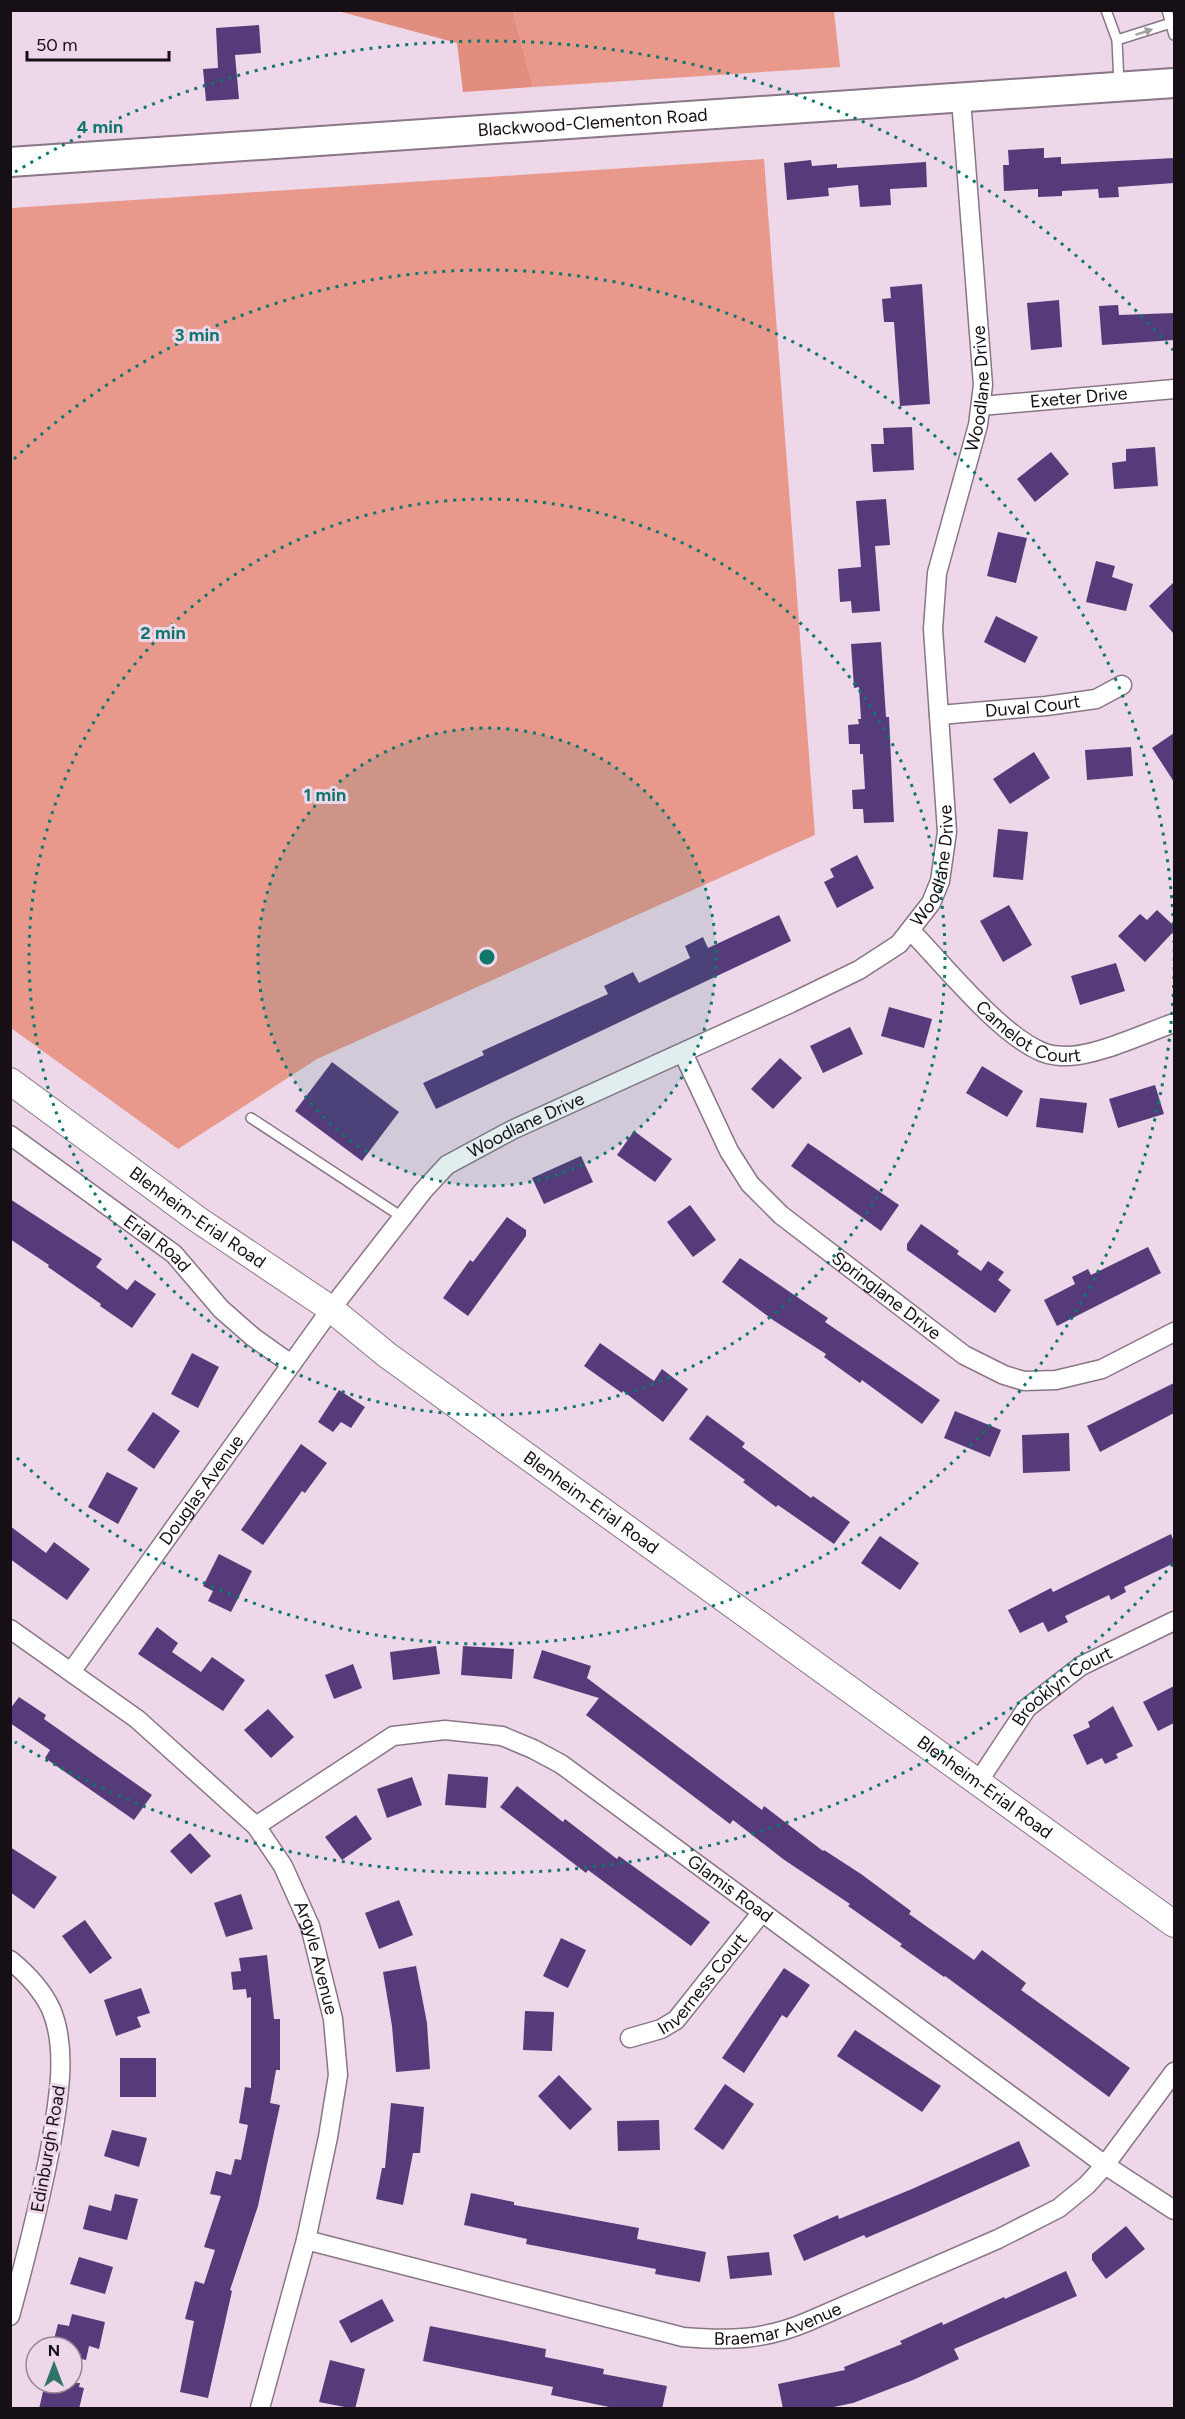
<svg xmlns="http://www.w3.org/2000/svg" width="1185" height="2419" viewBox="0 0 1185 2419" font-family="Figtree,sans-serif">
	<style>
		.green { fill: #e9998b }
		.forest { fill: #e18e7f }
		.building { fill: #553b7a }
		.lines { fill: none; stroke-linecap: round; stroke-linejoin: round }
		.lane-casing { stroke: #897686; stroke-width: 12 }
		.street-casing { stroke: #897686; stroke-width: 21 }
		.secondary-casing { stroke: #897686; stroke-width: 28 }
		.primary-casing { stroke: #897686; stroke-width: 32 }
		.lane { stroke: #fff; stroke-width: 9 }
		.street { stroke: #fff; stroke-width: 18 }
		.secondary { stroke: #fff; stroke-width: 26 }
		.primary { stroke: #fff; stroke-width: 28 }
		.oneway { fill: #a29fa1 }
		.ring { fill: none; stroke: #0f766e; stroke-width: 3; stroke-dasharray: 3 6 }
		.labels { text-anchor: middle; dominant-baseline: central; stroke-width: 6; stroke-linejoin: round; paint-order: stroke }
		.street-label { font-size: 18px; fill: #160f15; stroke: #edd7e9 }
		.centre { fill: #0f766e; stroke: #edd7e9; stroke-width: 3 }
		.ring-label { font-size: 18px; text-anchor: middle; font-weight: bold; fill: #0f766e; stroke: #edd7e9; stroke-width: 6; stroke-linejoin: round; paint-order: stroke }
	</style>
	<rect width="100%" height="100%" fill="#edd7e9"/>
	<g class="green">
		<polygon points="513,11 834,11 840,67 533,87"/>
		<polygon points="764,159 815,835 317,1059 178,1149 11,1028 11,208"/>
	</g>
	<polygon class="forest" points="338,11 513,11 533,87 463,92 457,43"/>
	<g class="building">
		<polygon points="259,25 261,53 235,55 239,99 206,101 203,69 218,68 216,28"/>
		<polygon points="1044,148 1044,158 1061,157 1061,164 1174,158 1174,183 1118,187 1119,197 1099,198 1098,189 1062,191 1062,196 1038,197 1038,189 1004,191 1003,165 1009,165 1008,150"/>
		<polygon points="811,160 812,166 837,164 837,168 926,162 927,187 890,189 891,205 860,207 858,185 828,188 829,196 787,200 784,163"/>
		<polygon points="922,284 930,404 900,406 894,322 884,322 882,299 891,298 890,287"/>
		<polygon points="1059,300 1062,347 1031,350 1027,303"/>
		<polygon points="1118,305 1119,315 1174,313 1174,340 1102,345 1099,306"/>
		<polygon points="912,427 914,470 873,472 871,444 884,444 883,428"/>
		<polygon points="1155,447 1158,486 1114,489 1112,463 1126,461 1126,449"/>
		<polygon points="1051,452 1069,474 1035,502 1017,479"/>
		<polygon points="886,499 890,545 875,546 880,611 852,613 851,601 840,602 838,569 861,567 856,501"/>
		<polygon points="998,532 1027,538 1016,583 987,576"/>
		<polygon points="1096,561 1115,566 1112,577 1133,584 1126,611 1086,602"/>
		<polygon points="1174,582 1174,634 1149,606"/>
		<polygon points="996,616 1038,637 1025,663 984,642"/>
		<polygon points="881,642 886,717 889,717 894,822 864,823 863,809 853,809 852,790 865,789 863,754 860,754 860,744 849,744 848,725 859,724 858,719 861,719 859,687 854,688 851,644"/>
		<polygon points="1174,733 1174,782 1152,748"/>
		<polygon points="1131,747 1133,776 1087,780 1085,750"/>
		<polygon points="1034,752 1050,778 1010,804 993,779"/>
		<polygon points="998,829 1028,832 1023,880 993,877"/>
		<polygon points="857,855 874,888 837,908 824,882 834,877 830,869"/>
		<polygon points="1009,905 1032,945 1003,962 980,921"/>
		<polygon points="1157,910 1174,926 1174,931 1145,962 1118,936 1140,914 1147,920"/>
		<polygon points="779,915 791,941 436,1109 423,1083 484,1055 482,1051 608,994 604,986 633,972 639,983 676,965 690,958 685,946 703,937 708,948"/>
		<polygon points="1116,963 1125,991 1080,1005 1071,976"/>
		<polygon points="889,1007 932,1019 924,1048 881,1036"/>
		<polygon points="850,1027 863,1054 823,1073 810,1046"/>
		<polygon points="780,1058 802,1078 773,1109 751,1089"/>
		<polygon points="332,1062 399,1112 362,1161 295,1111"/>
		<polygon points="982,1066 1023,1091 1007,1117 966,1093"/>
		<polygon points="1155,1085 1164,1114 1118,1128 1109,1099"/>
		<polygon points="1040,1098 1087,1103 1083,1133 1036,1127"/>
		<polygon points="634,1131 672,1159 655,1182 617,1155"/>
		<polygon points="808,1143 899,1205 881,1231 791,1166"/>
		<polygon points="581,1156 593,1182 544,1204 532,1178"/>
		<polygon points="10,1199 102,1259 96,1267 127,1290 135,1280 156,1294 132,1328 100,1306 101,1304 48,1267 49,1265 10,1239"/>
		<polygon points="690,1205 716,1240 693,1257 667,1222"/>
		<polygon points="507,1217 526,1230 526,1236 468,1316 443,1298 470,1260 473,1262"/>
		<polygon points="921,1224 959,1251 957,1254 981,1271 988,1261 1004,1272 998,1280 1011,1290 995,1313 907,1250 907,1244"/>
		<polygon points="1148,1247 1161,1273 1057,1326 1044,1300 1075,1284 1072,1277 1088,1269 1091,1275"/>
		<polygon points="740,1258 828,1318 825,1322 940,1400 922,1424 862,1380 860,1383 824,1357 826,1354 773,1320 722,1282"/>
		<polygon points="600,1343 654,1381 662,1369 688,1389 663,1422 623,1391 622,1393 584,1366"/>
		<polygon points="192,1353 219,1367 198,1408 171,1394"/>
		<polygon points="1174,1383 1174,1413 1100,1452 1087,1426"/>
		<polygon points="339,1390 365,1407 351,1428 341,1422 333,1432 318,1422"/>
		<polygon points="955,1411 1001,1430 990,1457 944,1438"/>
		<polygon points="153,1412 180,1431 154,1469 127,1450"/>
		<polygon points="707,1415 745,1443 742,1447 811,1498 813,1496 850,1522 834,1544 778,1505 776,1507 743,1482 745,1480 689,1439"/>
		<polygon points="1069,1433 1070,1471 1023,1473 1022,1435"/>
		<polygon points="301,1444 327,1463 305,1493 302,1491 263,1545 241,1530"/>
		<polygon points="107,1472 138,1488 118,1524 88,1507"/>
		<polygon points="10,1526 46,1553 54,1542 90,1569 67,1600 10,1559"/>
		<polygon points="1171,1534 1174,1542 1174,1563 1124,1587 1126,1592 1111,1600 1109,1595 1065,1616 1068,1622 1048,1632 1043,1622 1020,1633 1008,1610 1051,1588 1053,1592"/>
		<polygon points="880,1536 919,1563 900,1590 861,1563"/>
		<polygon points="219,1554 252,1571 231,1612 208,1601 213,1591 203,1586"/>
		<polygon points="157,1627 178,1643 172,1652 201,1672 212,1657 245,1680 223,1711 138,1654"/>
		<polygon points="436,1646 440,1674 393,1680 390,1652"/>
		<polygon points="463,1646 514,1649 512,1679 461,1675"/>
		<polygon points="542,1650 591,1666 587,1678 762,1810 764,1806 823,1851 824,1850 861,1874 911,1911 909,1914 974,1960 982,1950 1026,1983 1021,1990 1130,2068 1109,2097 945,1976 944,1977 900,1946 902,1944 848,1906 850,1904 783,1859 733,1820 730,1824 586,1715 599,1698 533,1678"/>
		<polygon points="353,1664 362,1688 334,1699 325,1675"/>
		<polygon points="1174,1686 1174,1723 1158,1731 1143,1702"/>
		<polygon points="19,1697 46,1715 44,1719 152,1795 134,1820 45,1758 50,1750 10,1723 10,1709"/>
		<polygon points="1113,1706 1133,1746 1116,1754 1118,1758 1105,1764 1102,1758 1087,1765 1073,1735 1090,1727 1088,1722"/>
		<polygon points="268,1709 294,1737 271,1758 244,1730"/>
		<polygon points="448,1774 488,1777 486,1808 445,1805"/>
		<polygon points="412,1777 422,1805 387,1818 377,1789"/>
		<polygon points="517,1786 563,1822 565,1819 617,1859 619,1856 710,1922 691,1946 588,1870 586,1873 500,1807"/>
		<polygon points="356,1815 372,1839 342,1860 325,1837"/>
		<polygon points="190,1833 211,1856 191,1874 170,1851"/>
		<polygon points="10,1847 57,1877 34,1909 10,1892"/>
		<polygon points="241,1894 253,1929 226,1937 214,1903"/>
		<polygon points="399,1900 413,1935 379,1949 365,1913"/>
		<polygon points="85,1920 112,1958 90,1974 62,1936"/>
		<polygon points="561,1938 586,1950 568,1988 543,1976"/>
		<polygon points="267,1955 274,2019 280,2019 280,2070 276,2070 270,2103 280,2105 258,2206 230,2290 232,2291 208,2398 180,2392 194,2321 185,2319 195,2281 204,2284 215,2250 204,2247 221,2196 210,2194 216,2171 231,2175 235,2159 241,2160 248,2125 239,2123 245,2087 251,2088 251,1997 247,1998 246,1989 233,1990 231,1972 241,1971 239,1958"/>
		<polygon points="416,1966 427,2023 430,2069 396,2072 392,2026 383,1972"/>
		<polygon points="784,1968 810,1985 787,2018 782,2015 744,2073 722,2058"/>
		<polygon points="141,1988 150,2013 137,2017 141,2027 116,2036 104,2000"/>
		<polygon points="525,2011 554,2012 552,2051 523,2050"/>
		<polygon points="855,2030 941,2086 922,2112 837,2056"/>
		<rect x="120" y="2058" width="36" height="39"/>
		<polygon points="559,2075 592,2109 570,2130 538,2096"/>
		<polygon points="725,2084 754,2104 723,2150 694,2129"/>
		<polygon points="391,2103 424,2107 420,2153 413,2153 403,2205 376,2199 382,2168 385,2168"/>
		<polygon points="659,2120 660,2150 618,2151 617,2121"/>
		<polygon points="112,2130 147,2138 139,2167 104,2156"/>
		<polygon points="1019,2141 1030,2166 927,2212 866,2238 864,2235 804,2261 793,2235 838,2215 839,2219 912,2189"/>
		<polygon points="471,2193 514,2202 514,2205 639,2228 637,2239 706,2252 700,2282 655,2274 656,2269 526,2244 527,2239 464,2225"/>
		<polygon points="115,2194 138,2199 127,2240 83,2229 89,2205 111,2211"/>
		<polygon points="1126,2226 1145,2249 1106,2279 1092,2260 1092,2254"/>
		<polygon points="769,2252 772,2275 730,2279 727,2256"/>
		<polygon points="79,2257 113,2267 105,2294 70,2284"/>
		<polygon points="1066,2271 1077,2296 954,2349 959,2359 913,2380 853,2403 824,2409 783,2409 778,2384 845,2370 844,2367 902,2344 900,2341 942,2322 943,2325 1004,2297 1005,2299"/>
		<polygon points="382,2299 394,2321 351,2343 339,2321"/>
		<polygon points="72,2314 105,2322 99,2349 89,2346 86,2360 72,2357 72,2347 52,2347 58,2324 69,2326"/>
		<polygon points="430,2326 546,2349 545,2357 604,2369 603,2374 667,2386 662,2409 619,2409 551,2395 553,2387 423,2361"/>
		<polygon points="330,2360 365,2369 355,2409 319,2402"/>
		<polygon points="45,2383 80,2383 79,2387 84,2388 79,2409 39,2409"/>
	</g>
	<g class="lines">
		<g class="lane-casing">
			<g id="lane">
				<polyline points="1106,10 1117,40 1119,84"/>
				<polyline points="1167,10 1174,35"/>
				<polyline points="1117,40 1171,23"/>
				<polyline points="251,1118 402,1217"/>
			</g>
		</g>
		<g class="street-casing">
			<g id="street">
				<path id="s1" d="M981,406l193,-17"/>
				<path id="s2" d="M939,715l107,-9 50,-7 26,-14"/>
				<path id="s3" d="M911,931c33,34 88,103 131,121 9,4 18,4 27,4 30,-1 76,-23 105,-33"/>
				<path id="s4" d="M683,1053l46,98 21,33 31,31 183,140 40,20 20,6 32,-1 46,-11 72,-37"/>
				<path id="s5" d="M10,1135l164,119 47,55 32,28 38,27"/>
				<path id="s6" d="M10,1629l127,90 119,107 27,40 27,60 23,93 5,56 -10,62 -22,103 -46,168"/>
				<path id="s7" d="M71,1672l260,-363 92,-118 24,-26 65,-35 279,-127 68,-33 40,-26 32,-41 9,-22 7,-49 -14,-203 4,-56 41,-148 5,-40 -22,-286"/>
				<path id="s8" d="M978,1782l49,-74 54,-42 93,-45"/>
				<path id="s9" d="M256,1826l137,-90 52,-6 57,6 31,13 28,15 544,401 69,45"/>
				<path d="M10,1960c16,13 32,30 41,49 18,42 6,98 -1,141 -11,56 -25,111 -40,166"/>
				<path id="s10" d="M630,2038l31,-9 15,-9 86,-108"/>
				<path id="s11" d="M306,2240l377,97c46,4 81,3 124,-15l191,-83 61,-31 28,-23 18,-20 69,-93"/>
			</g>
		</g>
		<g class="secondary-casing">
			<g id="secondary">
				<path id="s12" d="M10,1081l187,138 134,90 56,46 787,569"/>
			</g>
		</g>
		<g class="primary-casing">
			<g id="primary">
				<path id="s13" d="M10,162l1164,-79"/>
			</g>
		</g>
		<use href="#lane" class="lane"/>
		<use href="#street" class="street"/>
		<use href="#secondary" class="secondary"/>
		<use href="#primary" class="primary"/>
	</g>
	<defs><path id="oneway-solid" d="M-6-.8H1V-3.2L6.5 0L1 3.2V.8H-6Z" transform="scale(1.5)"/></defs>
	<use class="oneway" href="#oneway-solid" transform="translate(1144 32) rotate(-18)"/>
	<circle cx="487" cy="957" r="229" fill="#0f766e" fill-opacity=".12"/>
	<g class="ring">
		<circle cx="487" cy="957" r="229"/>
		<circle cx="487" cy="957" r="458"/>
		<path d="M14 459A687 687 0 1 1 14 1455"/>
		<path d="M1173 1564A916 916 0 0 1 15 1742M15 172A916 916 0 0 1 1173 350"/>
	</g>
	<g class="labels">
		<g class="street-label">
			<text stroke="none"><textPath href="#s13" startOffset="584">Blackwood-Clementon Road</textPath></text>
			<text stroke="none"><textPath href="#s7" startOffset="1710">Woodlane Drive</textPath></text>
			<text stroke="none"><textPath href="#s1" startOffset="98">Exeter Drive</textPath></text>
			<text stroke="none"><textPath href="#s2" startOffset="94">Duval Court</textPath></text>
			<text stroke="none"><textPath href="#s7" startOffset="1224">Woodlane Drive</textPath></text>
			<text stroke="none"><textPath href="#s3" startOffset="159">Camelot Court</textPath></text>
			<text stroke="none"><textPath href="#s7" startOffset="720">Woodlane Drive</textPath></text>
			<text stroke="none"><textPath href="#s12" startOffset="232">Blenheim-Erial Road</textPath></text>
			<text stroke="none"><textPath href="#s5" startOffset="183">Erial Road</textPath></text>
			<text stroke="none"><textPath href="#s4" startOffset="324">Springlane Drive</textPath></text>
			<text stroke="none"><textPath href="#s7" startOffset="224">Douglas Avenue</textPath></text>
			<text stroke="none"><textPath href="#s12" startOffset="718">Blenheim-Erial Road</textPath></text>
			<text stroke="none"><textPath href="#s8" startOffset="130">Brooklyn Court</textPath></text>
			<text stroke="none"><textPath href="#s12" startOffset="1204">Blenheim-Erial Road</textPath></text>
			<text stroke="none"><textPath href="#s9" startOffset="549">Glamis Road</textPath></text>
			<text stroke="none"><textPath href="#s6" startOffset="462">Argyle Avenue</textPath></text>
			<text stroke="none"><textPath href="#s10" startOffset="94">Inverness Court</textPath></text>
			<text transform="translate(48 2149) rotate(-80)">Edinburgh Road</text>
			<text stroke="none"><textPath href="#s11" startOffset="486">Braemar Avenue</textPath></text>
		</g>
	</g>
	<circle cx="487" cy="957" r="9" class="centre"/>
	<g class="ring-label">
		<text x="100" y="133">4 min</text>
		<text x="197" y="341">3 min</text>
		<text x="163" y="639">2 min</text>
		<text x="325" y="801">1 min</text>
	</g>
	<rect width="1185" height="2419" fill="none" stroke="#160f15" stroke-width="24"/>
	<g transform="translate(54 2365)"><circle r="28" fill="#edd7e9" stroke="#978794" stroke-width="1.5"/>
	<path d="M0-4.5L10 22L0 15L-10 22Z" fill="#2e7469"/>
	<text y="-9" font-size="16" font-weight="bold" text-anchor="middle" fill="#160f15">N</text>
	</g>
	<path d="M27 51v9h142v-9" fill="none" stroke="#160f15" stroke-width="3"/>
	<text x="36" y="51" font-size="18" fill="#160f15" stroke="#edd7e9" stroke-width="4.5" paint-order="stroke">50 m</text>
</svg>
